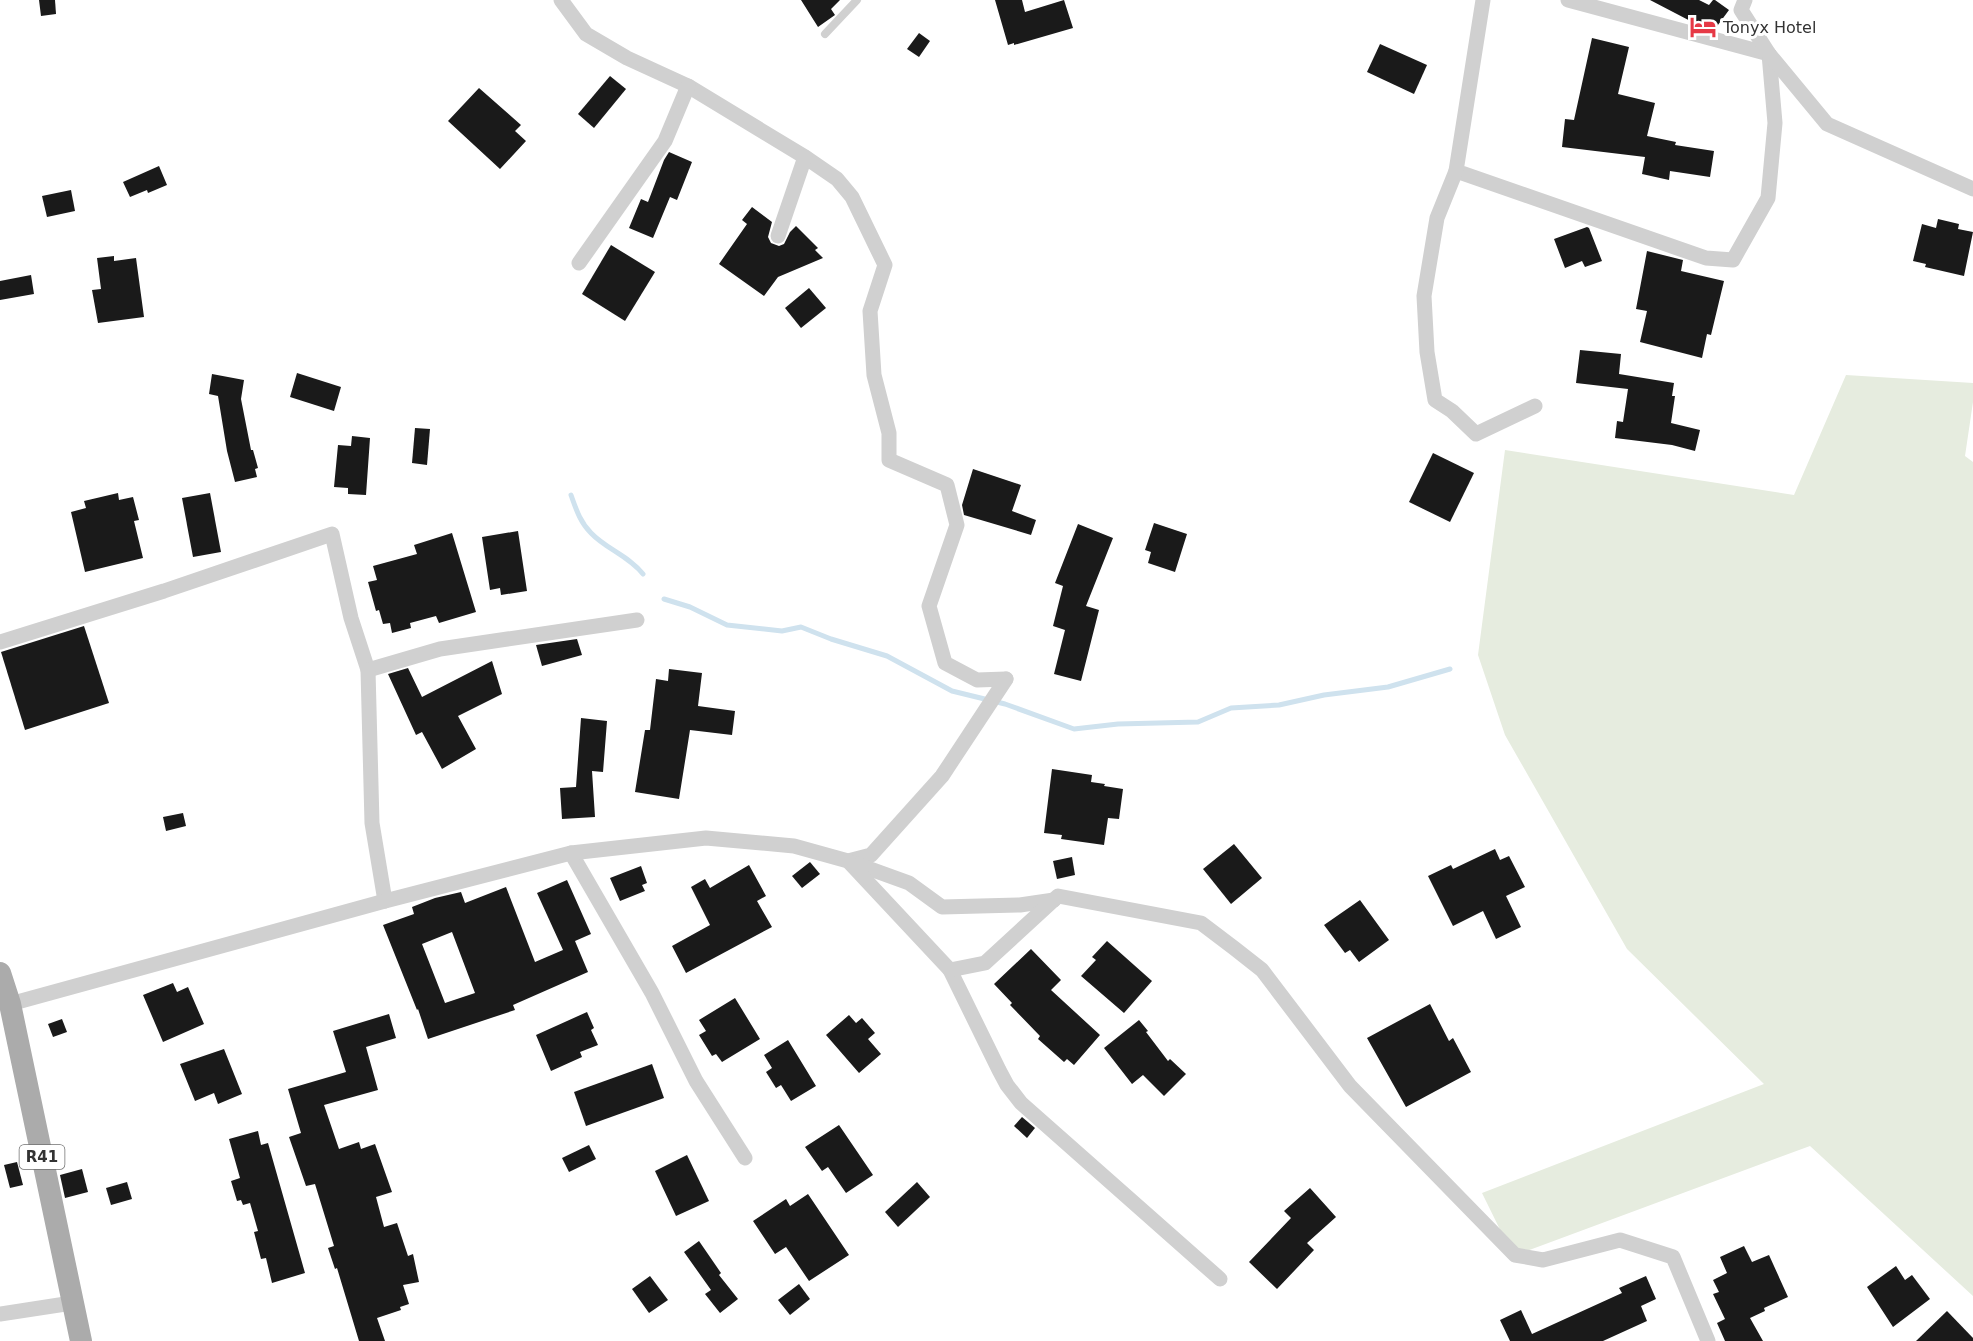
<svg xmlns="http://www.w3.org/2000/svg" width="1973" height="1341" viewBox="0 0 1973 1341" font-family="'DejaVu Sans',sans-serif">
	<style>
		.green { fill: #e6ecdf }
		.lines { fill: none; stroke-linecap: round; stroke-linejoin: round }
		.stream { stroke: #cfe2ee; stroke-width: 5 }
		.building { fill: #1a1a1a; fill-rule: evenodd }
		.service { stroke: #d0d0d0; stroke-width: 8 }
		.minor { stroke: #d0d0d0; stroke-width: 15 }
		.primary { stroke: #ababab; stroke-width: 22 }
		.labels { text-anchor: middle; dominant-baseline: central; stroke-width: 6; stroke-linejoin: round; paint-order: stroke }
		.shield { fill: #fff; stroke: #707070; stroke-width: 1.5 }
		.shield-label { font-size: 15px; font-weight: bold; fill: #333 }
		.poi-label { font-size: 16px; fill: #333; stroke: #fff; text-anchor: start }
	</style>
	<rect width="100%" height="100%" fill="#fff"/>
	<polygon class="green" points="1846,375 1973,383 1973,402 1965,456 1973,462 1973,1296 1810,1146 1513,1256 1482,1193 1764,1084 1627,949 1505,735 1478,655 1505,450 1794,495"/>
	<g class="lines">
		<g class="stream">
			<path d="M571,495c5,14 9,27 20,38 15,16 38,23 52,41"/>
			<polyline points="664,599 690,607 727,625 782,631 801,627 831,639 887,656 952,691 1005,704 1074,729 1118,724 1198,722 1231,708 1279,705 1324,695 1388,687 1450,669"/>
		</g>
	</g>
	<g class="building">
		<polygon points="39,0 55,0 56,14 41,16"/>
		<polygon points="801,0 840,0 831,9 835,15 818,27"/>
		<polygon points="995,0 1022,0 1025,12 1064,0 1073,28 1014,45 1014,43 1008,45"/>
		<polygon points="1650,0 1699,0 1709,5 1713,0 1715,0 1729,10 1715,29 1698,25"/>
		<polygon points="919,33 930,41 919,57 907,49"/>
		<polygon points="1592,38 1629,47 1618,94 1655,103 1647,136 1676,142 1675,145 1714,151 1710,177 1670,171 1669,180 1642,174 1645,157 1562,147 1565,119 1574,120"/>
		<polygon points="1380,44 1427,65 1414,94 1367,72"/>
		<polygon points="610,76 626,89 594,128 578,114"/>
		<polygon points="479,88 521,125 515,131 526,141 500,169 448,121"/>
		<polygon points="669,152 692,162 677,200 670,197 653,238 629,228 641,199 648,202 664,160"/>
		<polygon points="159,166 167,185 148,193 147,190 130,197 123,182"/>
		<polygon points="71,190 75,211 47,217 42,196"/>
		<polygon points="752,207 772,222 768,237 771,243 779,246 784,244 790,232 796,226 818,248 815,250 823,258 778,277 764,296 719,264 747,224 742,220"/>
		<polygon points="1938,219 1959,224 1958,229 1973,232 1964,276 1925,267 1926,264 1913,261 1922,224 1936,228"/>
		<polygon points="1587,227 1589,228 1602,261 1585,267 1582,261 1565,268 1554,239"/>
		<polygon points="611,245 655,272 625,321 582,294"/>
		<polygon points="1647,251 1683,260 1681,271 1724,281 1711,335 1707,334 1702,358 1640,342 1647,311 1636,309"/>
		<polygon points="114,256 114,261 136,258 144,317 98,323 92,290 101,289 97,258"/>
		<polygon points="31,275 34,294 0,300 0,281"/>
		<polygon points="809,288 826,308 801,328 785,308"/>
		<polygon points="1580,350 1621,354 1619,374 1674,383 1672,396 1675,396 1671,423 1700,430 1695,451 1672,445 1615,438 1617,421 1623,422 1628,389 1576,383"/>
		<polygon points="297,373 341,387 334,411 290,397"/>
		<polygon points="212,374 244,380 241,399 251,450 253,450 258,468 255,469 257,477 235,482 227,451 218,396 209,394"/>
		<polygon points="415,428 430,429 427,465 412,463"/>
		<polygon points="352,436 370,438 366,495 348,494 348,488 334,487 338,445 351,446"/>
		<polygon points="1433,453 1474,473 1450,522 1409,502"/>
		<polygon points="973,469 1021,485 1012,511 1036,520 1031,535 964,515 962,505"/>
		<polygon points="118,493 119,500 133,497 139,520 134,521 143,558 85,572 71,512 86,508 84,501"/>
		<polygon points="210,493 221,552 193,557 182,498"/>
		<polygon points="1154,523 1187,534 1175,572 1148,563 1151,552 1145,550"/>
		<polygon points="1078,524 1113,538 1086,606 1099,610 1081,681 1054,674 1065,630 1053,626 1063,586 1055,583"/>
		<polygon points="518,531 527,591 501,595 500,588 490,590 482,537"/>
		<polygon points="452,533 476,612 439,623 436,616 410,623 411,628 392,633 390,623 383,624 379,610 376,611 368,582 377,580 373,566 417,554 414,545"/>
		<polygon points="84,626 109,703 25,730 1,652"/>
		<polygon points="577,639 582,655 542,666 536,645"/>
		<polygon points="492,661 502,694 458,716 476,749 442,769 422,732 416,735 388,674 408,668 422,697"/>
		<polygon points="669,669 702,673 698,706 735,711 732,735 690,730 679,799 635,792 645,730 650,730 656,679 668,681"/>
		<polygon points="581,718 607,721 603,772 592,771 595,817 562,819 560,788 576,787"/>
		<polygon points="1052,769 1092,775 1091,782 1105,784 1104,786 1123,789 1119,819 1108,818 1104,845 1061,839 1062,835 1044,833"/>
		<polygon points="183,813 186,826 166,831 163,817"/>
		<polygon points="1234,844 1262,878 1231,904 1203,869"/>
		<polygon points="1495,849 1500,860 1509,856 1525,887 1506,896 1521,927 1496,939 1483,911 1453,926 1428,876 1451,865 1453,869"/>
		<polygon points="1072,857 1075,875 1057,879 1053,861"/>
		<polygon points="810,862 820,874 802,888 792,876"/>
		<polygon points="749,865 766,896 757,901 772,927 686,973 672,946 710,925 691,887 705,879 710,888"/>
		<polygon points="641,866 647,883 642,885 645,891 620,901 610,878"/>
		<path d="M567,880l24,54 -16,7 13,31 -75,33 2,5 -87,29 -10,-30 -1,1 -34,-85 31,-11 -2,-7 23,-9 26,-6 4,11 41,-16 29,75 28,-12 -26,-57zM452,932l23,61 -30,10 -23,-59z"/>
		<polygon points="1360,900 1389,940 1359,962 1350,950 1345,953 1324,925"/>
		<polygon points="1107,941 1152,981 1124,1013 1081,976 1096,960 1092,957"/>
		<polygon points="1031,949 1061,980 1051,990 1100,1035 1074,1065 1067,1059 1064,1062 1038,1039 1040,1036 1010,1005 1012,1003 994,984"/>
		<polygon points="173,983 177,992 188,987 204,1024 163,1042 143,995"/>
		<polygon points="735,998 760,1039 722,1062 716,1054 712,1056 699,1035 706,1031 699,1020"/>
		<polygon points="1430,1004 1449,1041 1453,1038 1471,1072 1406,1107 1367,1038"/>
		<polygon points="587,1012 594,1028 591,1030 598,1045 580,1052 582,1057 551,1071 536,1035"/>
		<polygon points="389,1014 396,1038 366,1047 378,1090 324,1105 339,1149 359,1142 361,1149 375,1144 392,1192 376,1197 384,1227 397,1223 408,1256 413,1254 419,1282 403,1285 409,1304 400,1307 401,1310 377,1318 385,1341 359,1341 337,1268 335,1269 328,1248 334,1246 315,1184 306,1186 289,1137 301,1133 288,1089 346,1072 333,1031"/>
		<polygon points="849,1015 856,1023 862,1018 875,1033 868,1039 881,1054 859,1073 826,1035"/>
		<polygon points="62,1019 67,1032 53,1037 48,1024"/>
		<polygon points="1139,1020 1148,1031 1146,1032 1168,1061 1170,1059 1186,1074 1164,1096 1143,1075 1132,1084 1104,1048"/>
		<polygon points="788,1040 816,1086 791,1101 781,1085 776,1088 766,1072 772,1068 764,1055"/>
		<polygon points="224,1049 242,1094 218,1104 214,1093 195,1101 180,1064"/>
		<polygon points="652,1064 664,1098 586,1126 574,1092"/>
		<polygon points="1022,1117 1035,1128 1027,1138 1014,1126"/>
		<polygon points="839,1125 873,1175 846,1193 828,1167 822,1171 805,1147"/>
		<polygon points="258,1131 261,1145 268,1143 305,1273 272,1283 266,1258 261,1259 254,1232 258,1231 250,1203 243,1205 241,1200 237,1201 231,1181 240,1178 229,1139"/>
		<polygon points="589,1145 596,1159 569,1172 562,1158"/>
		<polygon points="687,1155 709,1201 676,1216 655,1171"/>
		<polygon points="17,1162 23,1185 10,1188 4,1165"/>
		<polygon points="82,1169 88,1192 65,1198 60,1175"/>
		<polygon points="127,1182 132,1199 111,1205 106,1188"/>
		<polygon points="917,1182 930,1197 898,1227 885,1212"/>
		<polygon points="1310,1188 1336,1217 1307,1243 1314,1250 1277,1289 1249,1262 1291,1218 1284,1211"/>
		<polygon points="808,1194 849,1255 809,1281 786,1247 775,1254 753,1221 786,1199 790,1206"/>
		<polygon points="699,1241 721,1273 719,1275 738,1299 720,1313 705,1294 711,1290 684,1252"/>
		<polygon points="1744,1246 1752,1262 1769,1255 1788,1297 1764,1308 1765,1311 1750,1318 1763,1341 1725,1341 1717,1323 1725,1319 1713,1294 1719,1292 1713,1280 1727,1273 1720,1257"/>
		<polygon points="1896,1266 1905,1280 1912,1275 1930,1299 1893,1327 1867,1287"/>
		<polygon points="650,1276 668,1300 649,1313 632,1289"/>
		<polygon points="1646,1276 1656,1299 1641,1306 1647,1321 1603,1341 1510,1341 1500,1320 1521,1310 1532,1334 1622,1293 1619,1288"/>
		<polygon points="799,1284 810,1299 790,1315 778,1300"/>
		<polygon points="1947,1311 1973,1338 1973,1341 1916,1341"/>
	</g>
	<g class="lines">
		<polyline class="service" points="825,34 857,0"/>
		<g class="minor">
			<polyline points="561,0 586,34 627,58 688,86 805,157 837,179 852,197 885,265 870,311 874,375 889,433 889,460 947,485 957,525 929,606 945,663 977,680 1006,679"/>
			<polyline points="1483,0 1456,171 1706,258 1733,260 1768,198 1775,123 1769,54"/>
			<polyline points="1568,0 1769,54"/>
			<polyline points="1745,0 1741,10 1769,54 1827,124 1973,189"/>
			<polyline points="1456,171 1437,218 1424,296 1427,352 1435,400 1452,411 1476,434 1535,406"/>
			<polyline points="778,236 805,157"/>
			<polyline points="579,263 665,141 688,86"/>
			<polyline points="0,642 164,591 332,534 351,618 368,670 440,649 637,620"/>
			<polyline points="368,670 372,823 385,901"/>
			<polyline points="571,853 652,993 696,1081 745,1158"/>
			<polyline points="848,861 871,855 942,776 1006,679"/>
			<polyline points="851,862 909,883 942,907 1020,905 1054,900"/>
			<polyline points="950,970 999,1070 1007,1085 1021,1103 1220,1279"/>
			<polyline points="10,1004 385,901 571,853 706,838 794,846 848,861 950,970 985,963 1058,896 1201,923 1234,948 1262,970 1350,1086 1515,1255 1543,1260 1620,1240 1673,1257 1708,1341"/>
			<polyline points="0,1314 72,1303"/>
		</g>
		<polyline class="primary" points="0,973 10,1004 81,1341"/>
	</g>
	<defs>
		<g id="hotel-bare" transform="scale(2.07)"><path d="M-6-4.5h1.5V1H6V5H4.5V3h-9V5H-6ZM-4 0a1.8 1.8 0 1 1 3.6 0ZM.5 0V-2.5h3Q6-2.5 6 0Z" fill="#e63946" stroke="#fff" stroke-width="2.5" paint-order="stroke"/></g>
	</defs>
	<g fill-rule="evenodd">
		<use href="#hotel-bare" x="1703" y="27"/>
	</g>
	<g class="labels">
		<rect class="shield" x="19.5" y="1145" width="45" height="24" rx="4.5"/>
		<g class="shield-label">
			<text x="42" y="1157">R41</text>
		</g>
		<g class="poi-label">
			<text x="1723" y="27">Tonyx Hotel</text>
		</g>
	</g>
</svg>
